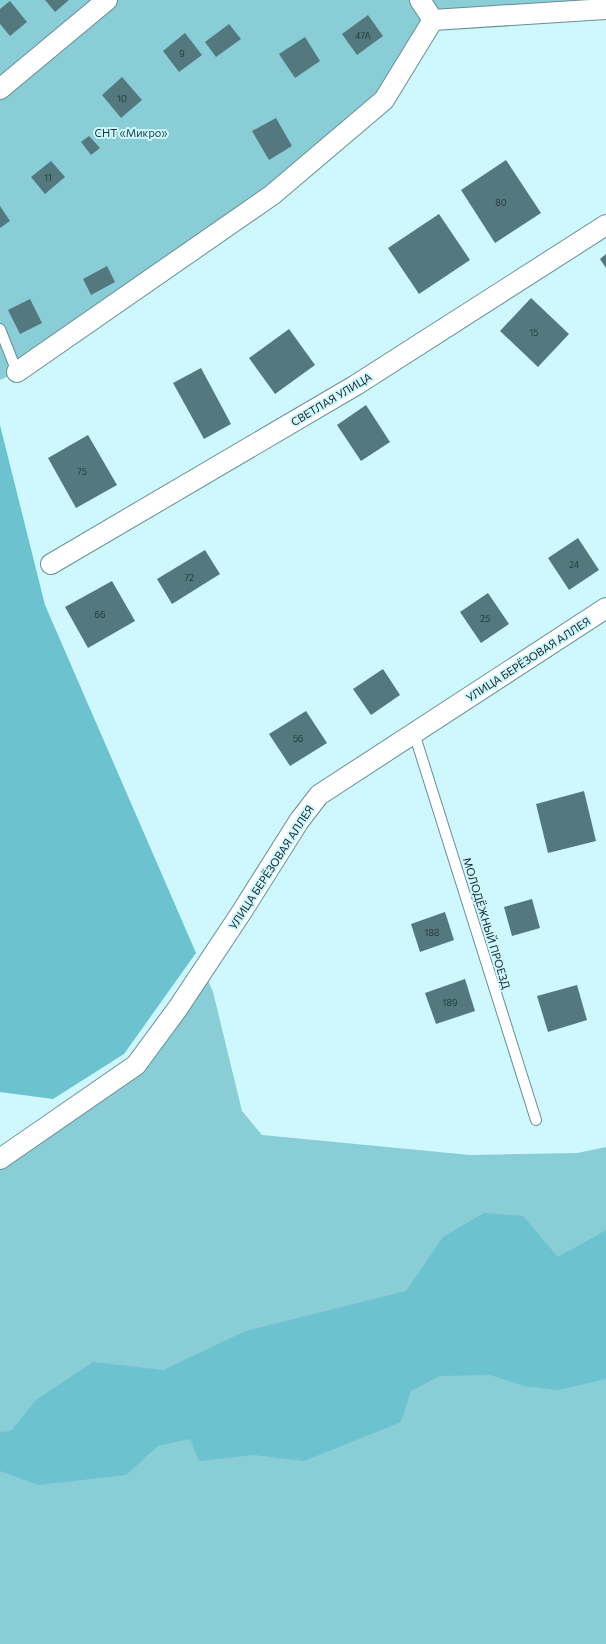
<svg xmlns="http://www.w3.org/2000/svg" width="606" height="1644" viewBox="0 0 606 1644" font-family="Commissioner,sans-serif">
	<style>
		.green { fill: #89cdd7 }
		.forest { fill: #6cc2cf }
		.building { fill: #53797f }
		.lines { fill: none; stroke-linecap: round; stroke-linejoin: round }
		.service-casing { stroke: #688f95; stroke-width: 12 }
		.minor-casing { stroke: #688f95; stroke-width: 22 }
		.service { stroke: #fff; stroke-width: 10 }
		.minor { stroke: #fff; stroke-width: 20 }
		.labels { text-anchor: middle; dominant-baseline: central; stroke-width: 4; stroke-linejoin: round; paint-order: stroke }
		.number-label { font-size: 9px; fill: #243a3d }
		.park-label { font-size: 11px; fill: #123c41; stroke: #cef8fe }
		.street-label { font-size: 11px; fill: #152527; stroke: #cef8fe }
	</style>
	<rect width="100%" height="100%" fill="#cef8fe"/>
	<g class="green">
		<polygon points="0,0 606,0 433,20 384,100 17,372 0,380"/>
		<polygon points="203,969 213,992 242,1111 262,1135 470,1155 577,1153 606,1147 606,1644 0,1644 0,1159 136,1065"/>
	</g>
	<g class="forest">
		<polygon points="0,425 45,605 196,953 124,1054 53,1099 0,1092"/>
		<polygon points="484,1213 523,1216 558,1257 606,1230 606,1379 559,1390 524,1386 490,1375 440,1376 411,1391 401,1422 304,1461 253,1455 199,1461 190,1439 158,1446 126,1475 38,1485 0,1471 0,1432 11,1431 36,1400 93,1362 163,1370 246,1331 406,1291 443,1237"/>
	</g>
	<g class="building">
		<polygon points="45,0 69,0 55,12"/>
		<polygon points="10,1 27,22 10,36 0,24 0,9"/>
		<polygon points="368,15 383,36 357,55 342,34"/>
		<polygon points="229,24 241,39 216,57 205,42"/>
		<polygon points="185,33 202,55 179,72 163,51"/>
		<polygon points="305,37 320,61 295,78 279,54"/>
		<polygon points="122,77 142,100 121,118 102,95"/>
		<polygon points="276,118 292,146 269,160 252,131"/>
		<polygon points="89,136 100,148 91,155 81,142"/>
		<polygon points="506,160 541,213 495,243 461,190"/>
		<polygon points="51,161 65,177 45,194 31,177"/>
		<polygon points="0,206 10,221 0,228"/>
		<polygon points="439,214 470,260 419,294 388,248"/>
		<polygon points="606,254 606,268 600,259"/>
		<polygon points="107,266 115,282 91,295 83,279"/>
		<polygon points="531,298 569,334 538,367 500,331"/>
		<polygon points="30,299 42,323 20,334 8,310"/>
		<polygon points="289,329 315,365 275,394 249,358"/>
		<polygon points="201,368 231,424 204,439 173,383"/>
		<polygon points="366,405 390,442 361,461 337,425"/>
		<polygon points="88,435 117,485 76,508 48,458"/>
		<polygon points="578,538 599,570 569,590 548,558"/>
		<polygon points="205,550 220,574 172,604 157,579"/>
		<polygon points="112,581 135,621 88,648 65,607"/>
		<polygon points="488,593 509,624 481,643 460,612"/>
		<polygon points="383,669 400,695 371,715 353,689"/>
		<polygon points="306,711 327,743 290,766 269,734"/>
		<polygon points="584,791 596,841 548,853 536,804"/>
		<polygon points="532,899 540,928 512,936 504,907"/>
		<polygon points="445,912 454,940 420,952 411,924"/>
		<polygon points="465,979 475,1011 436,1024 425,993"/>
		<polygon points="577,985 587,1020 548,1032 537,996"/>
	</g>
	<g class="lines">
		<g class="service-casing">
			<g id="service">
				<polyline points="0,329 17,372"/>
				<polyline points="414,733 536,1120"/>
			</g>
		</g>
		<g class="minor-casing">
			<g id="minor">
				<polyline points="433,20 606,9"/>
				<polyline points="0,89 107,0"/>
				<polyline points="17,372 272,195 384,100 433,20 420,0"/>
				<polyline points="51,564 356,385 606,225"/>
				<polyline points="0,1159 136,1065 178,1008 241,913 299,821 319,795 606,608"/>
			</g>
		</g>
		<use href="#service" class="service"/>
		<use href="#minor" class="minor"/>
	</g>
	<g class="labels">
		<g class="number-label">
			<text x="363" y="35">47А</text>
			<text x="182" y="53">9</text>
			<text x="122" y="98">10</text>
			<text x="48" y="177">11</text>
			<text x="501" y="202">80</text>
			<text x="534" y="332">15</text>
			<text x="82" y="471">75</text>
			<text x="574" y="564">24</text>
			<text x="189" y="577">72</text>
			<text x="100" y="614">66</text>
			<text x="485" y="618">25</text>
			<text x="298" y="738">56</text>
			<text x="432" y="932">188</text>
			<text x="450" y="1002">189</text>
		</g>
		<g class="park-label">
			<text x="131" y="132">СНТ «Микро»</text>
		</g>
		<g class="street-label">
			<text transform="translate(331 399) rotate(-31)">СВЕТЛАЯ УЛИЦА</text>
			<text transform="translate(528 659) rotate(-33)">УЛИЦА БЕРЁЗОВАЯ АЛЛЕЯ</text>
			<text transform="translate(271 867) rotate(-57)">УЛИЦА БЕРЁЗОВАЯ АЛЛЕЯ</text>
			<text transform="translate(487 923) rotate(73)">МОЛОДЁЖНЫЙ ПРОЕЗД</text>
		</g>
	</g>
</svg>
